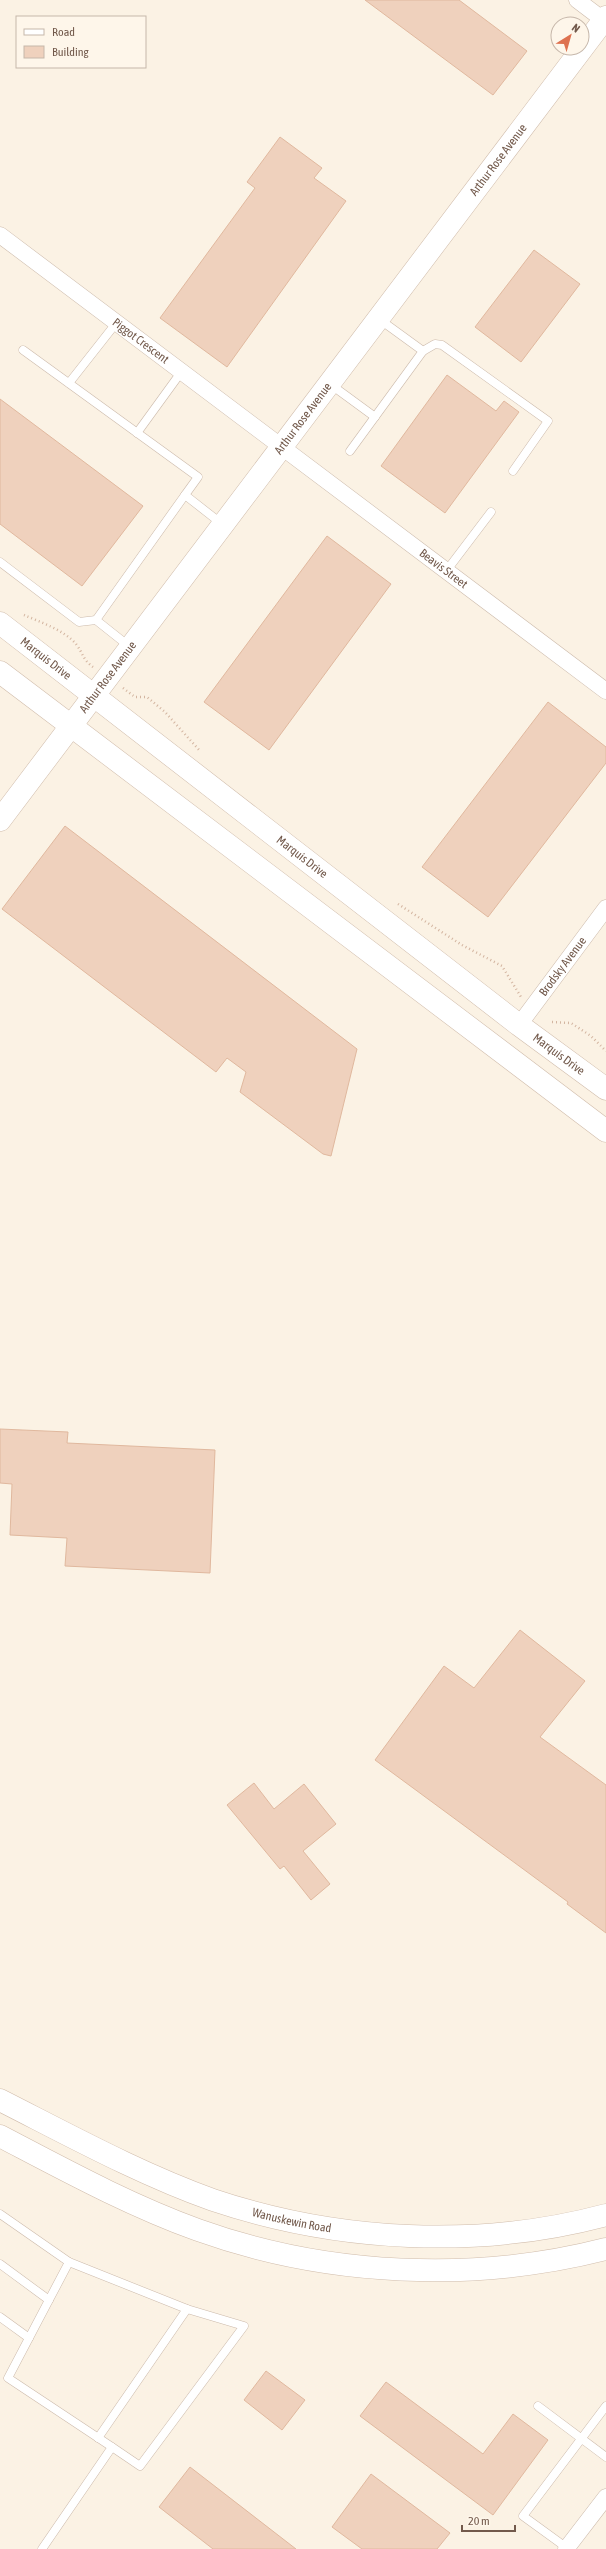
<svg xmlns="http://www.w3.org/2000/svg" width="606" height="2549" viewBox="0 0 606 2549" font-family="'Asap Condensed',sans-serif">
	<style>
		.building { fill: #efd1bd; stroke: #e0b89e }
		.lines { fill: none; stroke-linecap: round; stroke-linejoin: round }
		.lane-casing { stroke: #ccbaab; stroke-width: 9 }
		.street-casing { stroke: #ccbaab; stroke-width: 17 }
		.secondary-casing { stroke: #d0bcab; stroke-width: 23 }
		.path { stroke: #d3b5a0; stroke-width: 2.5; stroke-dasharray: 1 3; stroke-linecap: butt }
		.lane { stroke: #fff; stroke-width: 8 }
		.street { stroke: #fff; stroke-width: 16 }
		.secondary { stroke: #fff; stroke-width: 22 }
		.labels { text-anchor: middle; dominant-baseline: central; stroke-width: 3; stroke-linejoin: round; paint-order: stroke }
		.street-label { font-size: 12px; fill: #72594b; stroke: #fef6ea }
	</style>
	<rect width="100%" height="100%" fill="#fbf2e4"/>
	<g class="building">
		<polygon points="365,0 459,0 527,51 493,95"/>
		<polygon points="280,137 322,168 314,178 346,201 227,367 160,318 255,188 247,182"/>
		<polygon points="534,250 580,284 521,362 475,327"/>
		<polygon points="447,375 496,411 504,401 519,412 445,513 381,466"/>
		<polygon points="0,399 143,506 82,586 0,524"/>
		<polygon points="327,536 391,584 269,750 204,702"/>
		<polygon points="548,702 606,747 606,763 488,917 422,867"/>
		<polygon points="65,826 357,1049 331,1156 323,1154 240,1092 246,1072 227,1058 216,1072 2,909"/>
		<polygon points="0,1429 68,1432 67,1443 215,1450 210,1573 65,1566 67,1538 10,1535 12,1484 0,1483"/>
		<polygon points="520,1630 585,1681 540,1737 606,1785 606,1933 567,1904 568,1902 375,1760 444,1666 474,1688"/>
		<polygon points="254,1783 274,1809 304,1784 336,1824 303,1851 330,1884 311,1900 284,1866 280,1869 227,1805"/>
		<polygon points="266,2371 305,2400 282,2430 244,2400"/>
		<polygon points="386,2382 483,2454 513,2414 548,2440 493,2515 360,2416"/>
		<polygon points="190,2467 296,2549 213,2549 159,2507"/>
		<polygon points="371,2474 450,2533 437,2549 362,2549 332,2527"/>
	</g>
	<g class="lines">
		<g class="lane-casing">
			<g id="lane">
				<polyline points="23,350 198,477 185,495 222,524"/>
				<polyline points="423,351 435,344 442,345 548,421 513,471"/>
				<polyline points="69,383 117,322"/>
				<polyline points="330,384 375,417"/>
				<polyline points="137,433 182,371"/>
				<polyline points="350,451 423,351 379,319"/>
				<polyline points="0,562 79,622 96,620 130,647"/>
				<polyline points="447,570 491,512"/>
				<polyline points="96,620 185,495"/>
				<polyline points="0,2214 69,2262 49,2300"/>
				<polyline points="69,2262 187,2309 244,2326 140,2466 112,2447"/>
				<polyline points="0,2264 49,2300 8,2378 112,2447 42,2549"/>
				<polyline points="0,2317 29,2338"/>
				<polyline points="538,2406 606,2457"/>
				<polyline points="98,2438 187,2309"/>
				<polyline points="567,2548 523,2516 606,2406"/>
			</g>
		</g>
		<g class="street-casing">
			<g id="street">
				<polyline points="577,0 606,22"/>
				<path id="s1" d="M0,235l606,456"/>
				<path id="s2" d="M519,1025l87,-117"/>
				<polyline points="566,2549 606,2497"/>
			</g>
		</g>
		<g class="secondary-casing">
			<g id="secondary">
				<path id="s3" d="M0,623l519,402 87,64"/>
				<polyline points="0,672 606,1131"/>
				<path id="s4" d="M0,820l606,-803"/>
				<path id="s5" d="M0,2100c69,35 140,74 213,100 125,42 266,49 393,15"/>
				<path d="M0,2136c65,34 129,69 198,94 128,46 276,53 408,19"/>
			</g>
		</g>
		<g class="path">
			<path d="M24,615c16,7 40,15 52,29 7,9 7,16 17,23"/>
			<polyline points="123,688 135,697 147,697 165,712 200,751"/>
			<polyline points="398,904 462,945 502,966 521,997"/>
			<polyline points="552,1022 571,1023 591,1036 606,1051"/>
		</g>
		<use href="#lane" class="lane"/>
		<use href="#street" class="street"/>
		<use href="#secondary" class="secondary"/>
	</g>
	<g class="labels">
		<g class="street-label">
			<text stroke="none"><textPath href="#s4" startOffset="827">Arthur Rose Avenue</textPath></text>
			<text stroke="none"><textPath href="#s1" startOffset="176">Piggot Crescent</textPath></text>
			<text stroke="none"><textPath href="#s4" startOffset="503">Arthur Rose Avenue</textPath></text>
			<text stroke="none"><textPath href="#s1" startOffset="555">Beavis Street</textPath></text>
			<text stroke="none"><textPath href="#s3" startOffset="58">Marquis Drive</textPath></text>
			<text stroke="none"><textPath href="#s4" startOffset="179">Arthur Rose Avenue</textPath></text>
			<text stroke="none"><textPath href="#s3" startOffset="382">Marquis Drive</textPath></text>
			<text stroke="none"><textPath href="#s2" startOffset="73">Brodsky Avenue</textPath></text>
			<text stroke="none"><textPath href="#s3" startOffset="706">Marquis Drive</textPath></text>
			<text stroke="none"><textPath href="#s5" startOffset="317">Wanuskewin Road</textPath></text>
		</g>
	</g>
	<rect x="16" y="16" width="130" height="52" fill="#fef6ea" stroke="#c6b7aa"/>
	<rect x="24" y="29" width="20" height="6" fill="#ffffff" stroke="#c6b7aa"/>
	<text x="52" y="36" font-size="12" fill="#72594b">Road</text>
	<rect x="24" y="46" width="20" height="12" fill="#efd1bd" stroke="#c6b7aa"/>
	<text x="52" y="56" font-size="12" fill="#72594b">Building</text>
	<g transform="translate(570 36) rotate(37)"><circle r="19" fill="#fef6ea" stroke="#c6b7aa"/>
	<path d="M0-3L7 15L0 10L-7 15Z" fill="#de714f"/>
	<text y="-6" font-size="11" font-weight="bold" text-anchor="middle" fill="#72594b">N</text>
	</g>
	<path d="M462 2525v6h53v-6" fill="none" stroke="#72594b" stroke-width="2"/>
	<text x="468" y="2525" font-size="12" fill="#72594b" stroke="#fef6ea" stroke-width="3" paint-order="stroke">20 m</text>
</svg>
